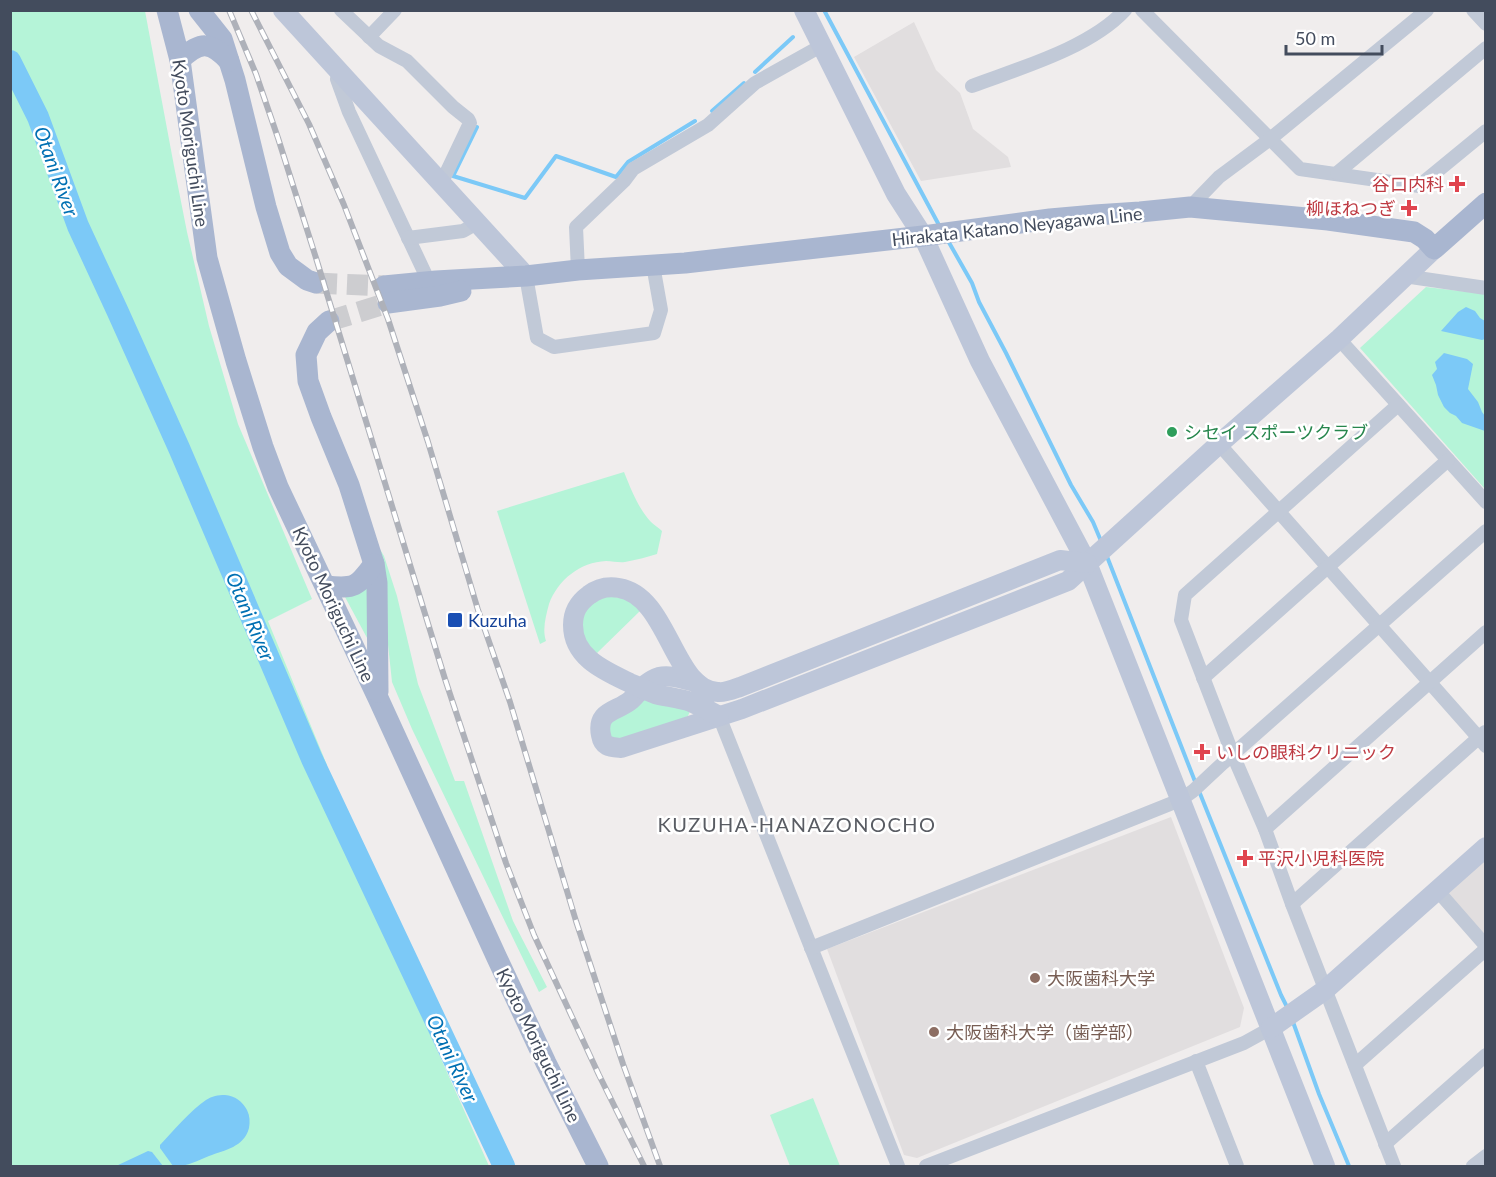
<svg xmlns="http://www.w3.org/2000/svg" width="1496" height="1177" viewBox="0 0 1496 1177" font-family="Lato,'Noto Sans JP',sans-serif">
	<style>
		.education { fill: #e1dedf }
		.green { fill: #b5f4d8 }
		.water { fill: #7cc9f7 }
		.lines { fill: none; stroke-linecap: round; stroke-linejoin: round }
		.stream { stroke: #7cc9f7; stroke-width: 4 }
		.river { stroke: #7cc9f7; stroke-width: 22 }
		.primary-tunnel { stroke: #cdcdd0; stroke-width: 21; stroke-dasharray: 21 10; stroke-linecap: butt }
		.street { stroke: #c1c9d7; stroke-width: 14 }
		.secondary { stroke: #bdc6d9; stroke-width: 20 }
		.primary { stroke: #a9b6d0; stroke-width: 21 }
		.rail-casing { stroke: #aeb1b9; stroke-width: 6 }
		.rail { stroke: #fff; stroke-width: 4; stroke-dasharray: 11; stroke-linecap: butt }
		.health-dot { fill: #e0444e; stroke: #fff; stroke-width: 2 }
		.leisure-dot { fill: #2e9e5b; stroke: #fff; stroke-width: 2 }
		.transit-dot { fill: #1a4fb4; stroke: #fff; stroke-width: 2 }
		.education-dot { fill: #8d6e63; stroke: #fff; stroke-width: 2 }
		.labels { text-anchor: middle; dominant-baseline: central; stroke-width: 5; stroke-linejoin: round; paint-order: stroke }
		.street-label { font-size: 18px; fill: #434c5d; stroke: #fff }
		.health-label { font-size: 18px; fill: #be3a42; stroke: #fff; text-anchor: end }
		.leisure-label { font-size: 18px; fill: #27864d; stroke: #fff; text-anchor: start }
		.transit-label { font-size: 18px; fill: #164399; stroke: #fff; text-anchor: start }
		.education-label { font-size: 18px; fill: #785e54; stroke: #fff; text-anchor: start }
		.water-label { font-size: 20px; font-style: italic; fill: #0070b3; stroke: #fff }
		.neighbourhood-label { font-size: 20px; letter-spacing: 1.5px; fill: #595c63; stroke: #fff }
	</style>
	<rect width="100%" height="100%" fill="#f0eded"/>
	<g class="education">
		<polygon points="914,22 936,70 960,93 973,129 1008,157 1011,167 921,181 854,57"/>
		<polygon points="1171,817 1244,1008 1240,1027 917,1158 904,1155 827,949"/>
		<polygon points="1485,847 1485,946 1437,890"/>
	</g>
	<g class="green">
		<polygon points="10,11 145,11 174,166 187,232 209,326 238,424 312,599 268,621 327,765 310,775 429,1032 489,1166 11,1166"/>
		<polygon points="1426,287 1485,294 1485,489 1360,348"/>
		<path d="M624,472c7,17 14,36 27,50 3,3 8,6 11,9l-5,23c-10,3 -21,6 -32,8 -6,1 -12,-1 -19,-1 -26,1 -48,19 -57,43 -3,12 -7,25 -3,37l-6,3 -43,-133z"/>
		<polygon points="366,526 384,556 397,596 418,684 455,781 464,781 513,921 547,987 539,992 412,729 392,682 379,560"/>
		<polygon points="367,583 373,649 345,597"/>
		<path d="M609,596l22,4 10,10 -44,43c-19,-8 -16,-24 -14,-42l15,-13z"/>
		<polygon points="644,699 690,711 688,716 684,718 617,740 609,739 607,720"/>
		<polygon points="813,1098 840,1166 790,1166 770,1115"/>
	</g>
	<g class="water">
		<polygon points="1466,307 1475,311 1480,318 1485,321 1485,339 1482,340 1441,331 1458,312"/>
		<polygon points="1444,353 1467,359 1473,364 1468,389 1478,402 1482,412 1485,416 1485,431 1462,423 1456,416 1450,413 1444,407 1438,395 1436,385 1432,375 1437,369 1435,362"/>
		<path d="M225,1095c10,1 17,6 22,15 3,6 3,12 2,18 -5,19 -24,22 -40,28 -12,5 -23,11 -36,10l-13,-18v-3c13,-14 31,-35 46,-45 6,-4 12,-5 19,-5z"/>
		<polygon points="148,1151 152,1152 163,1166 116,1166"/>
	</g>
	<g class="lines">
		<g class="stream">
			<polyline points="824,10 940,227"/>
			<polyline points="755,72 793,37"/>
			<polyline points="712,111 744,83"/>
			<polyline points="477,127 453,176 525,198 556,156 616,177 628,162 695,121"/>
			<polyline points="947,239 972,283 979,302 1006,353 1071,485 1093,522 1101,541"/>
			<polyline points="1106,554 1196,784"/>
			<polyline points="1199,791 1281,995 1288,1009"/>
			<polyline points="1293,1022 1319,1094 1349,1166"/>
		</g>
		<polyline class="river" points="10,61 38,117 78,226 117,310 179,448 312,759 504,1166"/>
		<g class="primary-tunnel">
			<polyline points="316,283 384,286"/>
			<polyline points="329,321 388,303"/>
		</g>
		<g class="street">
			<polyline points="341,10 379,46 407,61 453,107 468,119 470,123 441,184"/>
			<polyline points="1142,10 1300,169 1419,186 1486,131"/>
			<polyline points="1473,10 1486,24"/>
			<polyline points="369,37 395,10"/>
			<polyline points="340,73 337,79 349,112 429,282"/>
			<path d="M972,86c48,-18 118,-38 153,-76"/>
			<polyline points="1337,173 1486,48"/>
			<polyline points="1190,207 1219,177 1270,139 1427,10"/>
			<polyline points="408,238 463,231 477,223"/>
			<polyline points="578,270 576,227 624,181 633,169 708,125 755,83 821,46"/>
			<polyline points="526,276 537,338 554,347 654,333 661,310 653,265"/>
			<polyline points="1404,276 1486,288"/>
			<polyline points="1339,339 1486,502"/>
			<polyline points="1219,444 1486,746"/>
			<polyline points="1203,678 1448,460"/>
			<polyline points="719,716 898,1166"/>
			<polyline points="1265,829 1486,632"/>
			<polyline points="1437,890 1486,946"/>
			<polyline points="1292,904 1485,732"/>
			<polyline points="811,948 1180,800 1193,791 1223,763 1486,531"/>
			<polyline points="1196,1061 1237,1166"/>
			<polyline points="1355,1065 1486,949"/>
			<polyline points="1385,1144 1486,1055"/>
			<polyline points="926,1166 1244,1043 1271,1028"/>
			<polyline points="1394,1166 1292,904 1265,829 1233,755 1181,620 1185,595 1398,405"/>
			<polyline points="1473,1166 1486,1156"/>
		</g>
		<g class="secondary">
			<polyline points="283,10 526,276"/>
			<polyline points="804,10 896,194 923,236 980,361 1087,563 1325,1166"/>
			<path d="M696,682c-11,-2 -25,-8 -37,-5 -13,4 -19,14 -28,23 -14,12 -35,10 -30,35 2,12 9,12 20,13l121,-39 326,-128 151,-137 120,-105 95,-90"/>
			<path d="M719,716c-9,-5 -19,-10 -28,-14 -12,-4 -24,-5 -36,-8 -8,-3 -17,-8 -25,-11 -25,-12 -57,-25 -57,-58 0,-13 5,-22 16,-30 9,-7 19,-9 30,-7 50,8 54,103 99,104 7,1 16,-3 22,-5l320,-127 27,3"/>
			<polyline points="1271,1028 1325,990 1486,847"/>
		</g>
		<g class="primary">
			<polyline points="167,10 180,60 207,258 236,361 263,447 278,487 378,698 497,958 546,1063 598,1166"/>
			<polyline points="199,10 222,39 235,80 266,207 280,253 288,266 307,280 316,283"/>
			<path d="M180,60c20,-19 30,-19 49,1"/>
			<polyline points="384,286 436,281 526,276 578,270 685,263 923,236 1050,219 1095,215 1140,212 1190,207 1328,220 1414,232 1425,239 1434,249 1486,203"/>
			<polyline points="388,303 440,296 461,291"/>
			<polyline points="329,321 317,332 306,355 308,381 321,417 349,485 374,564 377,583 378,692"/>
			<path d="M326,586c29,3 31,1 48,-22"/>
		</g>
		<g class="rail-casing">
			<g id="rail">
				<polyline points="229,10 256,74 278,138 316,258 445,679 506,863 534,935 599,1075 644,1166"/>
				<polyline points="251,10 309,124 344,205 388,319 428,442 478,610 510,702 576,921 623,1064 660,1166"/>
			</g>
		</g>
		<use href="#rail" class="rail"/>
	</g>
	<g class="health-dot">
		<path d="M1454 175h6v6h6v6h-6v6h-6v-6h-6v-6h6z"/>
		<path d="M1406 199h6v6h6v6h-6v6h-6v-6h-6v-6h6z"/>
		<path d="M1199 743h6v6h6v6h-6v6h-6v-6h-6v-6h6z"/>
		<path d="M1242 849h6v6h6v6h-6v6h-6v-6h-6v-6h6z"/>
	</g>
	<circle class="leisure-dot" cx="1172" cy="432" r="6"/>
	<rect class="transit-dot" x="447" y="612" width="16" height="16" rx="3"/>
	<g class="education-dot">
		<circle cx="1035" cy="978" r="6"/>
		<circle cx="934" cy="1032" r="6"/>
	</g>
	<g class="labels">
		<g class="street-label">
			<text transform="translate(191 143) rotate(82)">Kyoto Moriguchi Line</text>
			<text transform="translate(1017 226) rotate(-6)">Hirakata Katano Neyagawa Line</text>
			<text transform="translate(334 604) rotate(65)">Kyoto Moriguchi Line</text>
			<text transform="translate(539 1045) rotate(64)">Kyoto Moriguchi Line</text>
		</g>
		<g class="health-label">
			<text x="1444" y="184">谷口内科</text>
			<text x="1396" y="208">柳ほねつぎ</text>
			<text x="1216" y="752" text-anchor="start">いしの眼科クリニック</text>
			<text x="1258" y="858" text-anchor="start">平沢小児科医院</text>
		</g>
		<g class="leisure-label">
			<text x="1184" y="432">シセイ スポーツクラブ</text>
		</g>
		<g class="transit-label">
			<text x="468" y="620">Kuzuha</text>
		</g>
		<g class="education-label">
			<text x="1047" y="978">大阪歯科大学</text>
			<text x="946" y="1032">大阪歯科大学（歯学部）</text>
		</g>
		<g class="water-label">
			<text transform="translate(57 171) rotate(70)">Otani River</text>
			<text transform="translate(251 616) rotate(67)">Otani River</text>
			<text transform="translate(453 1058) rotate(65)">Otani River</text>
		</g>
		<g class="neighbourhood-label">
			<text x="797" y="824">KUZUHA-HANAZONOCHO</text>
		</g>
	</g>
	<rect width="1496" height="1177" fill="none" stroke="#434c5d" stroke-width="24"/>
	<path d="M1286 45v9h96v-9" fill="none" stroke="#434c5d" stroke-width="3"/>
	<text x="1295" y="45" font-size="18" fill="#434c5d" stroke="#ffffff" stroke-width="4.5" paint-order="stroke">50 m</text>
</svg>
